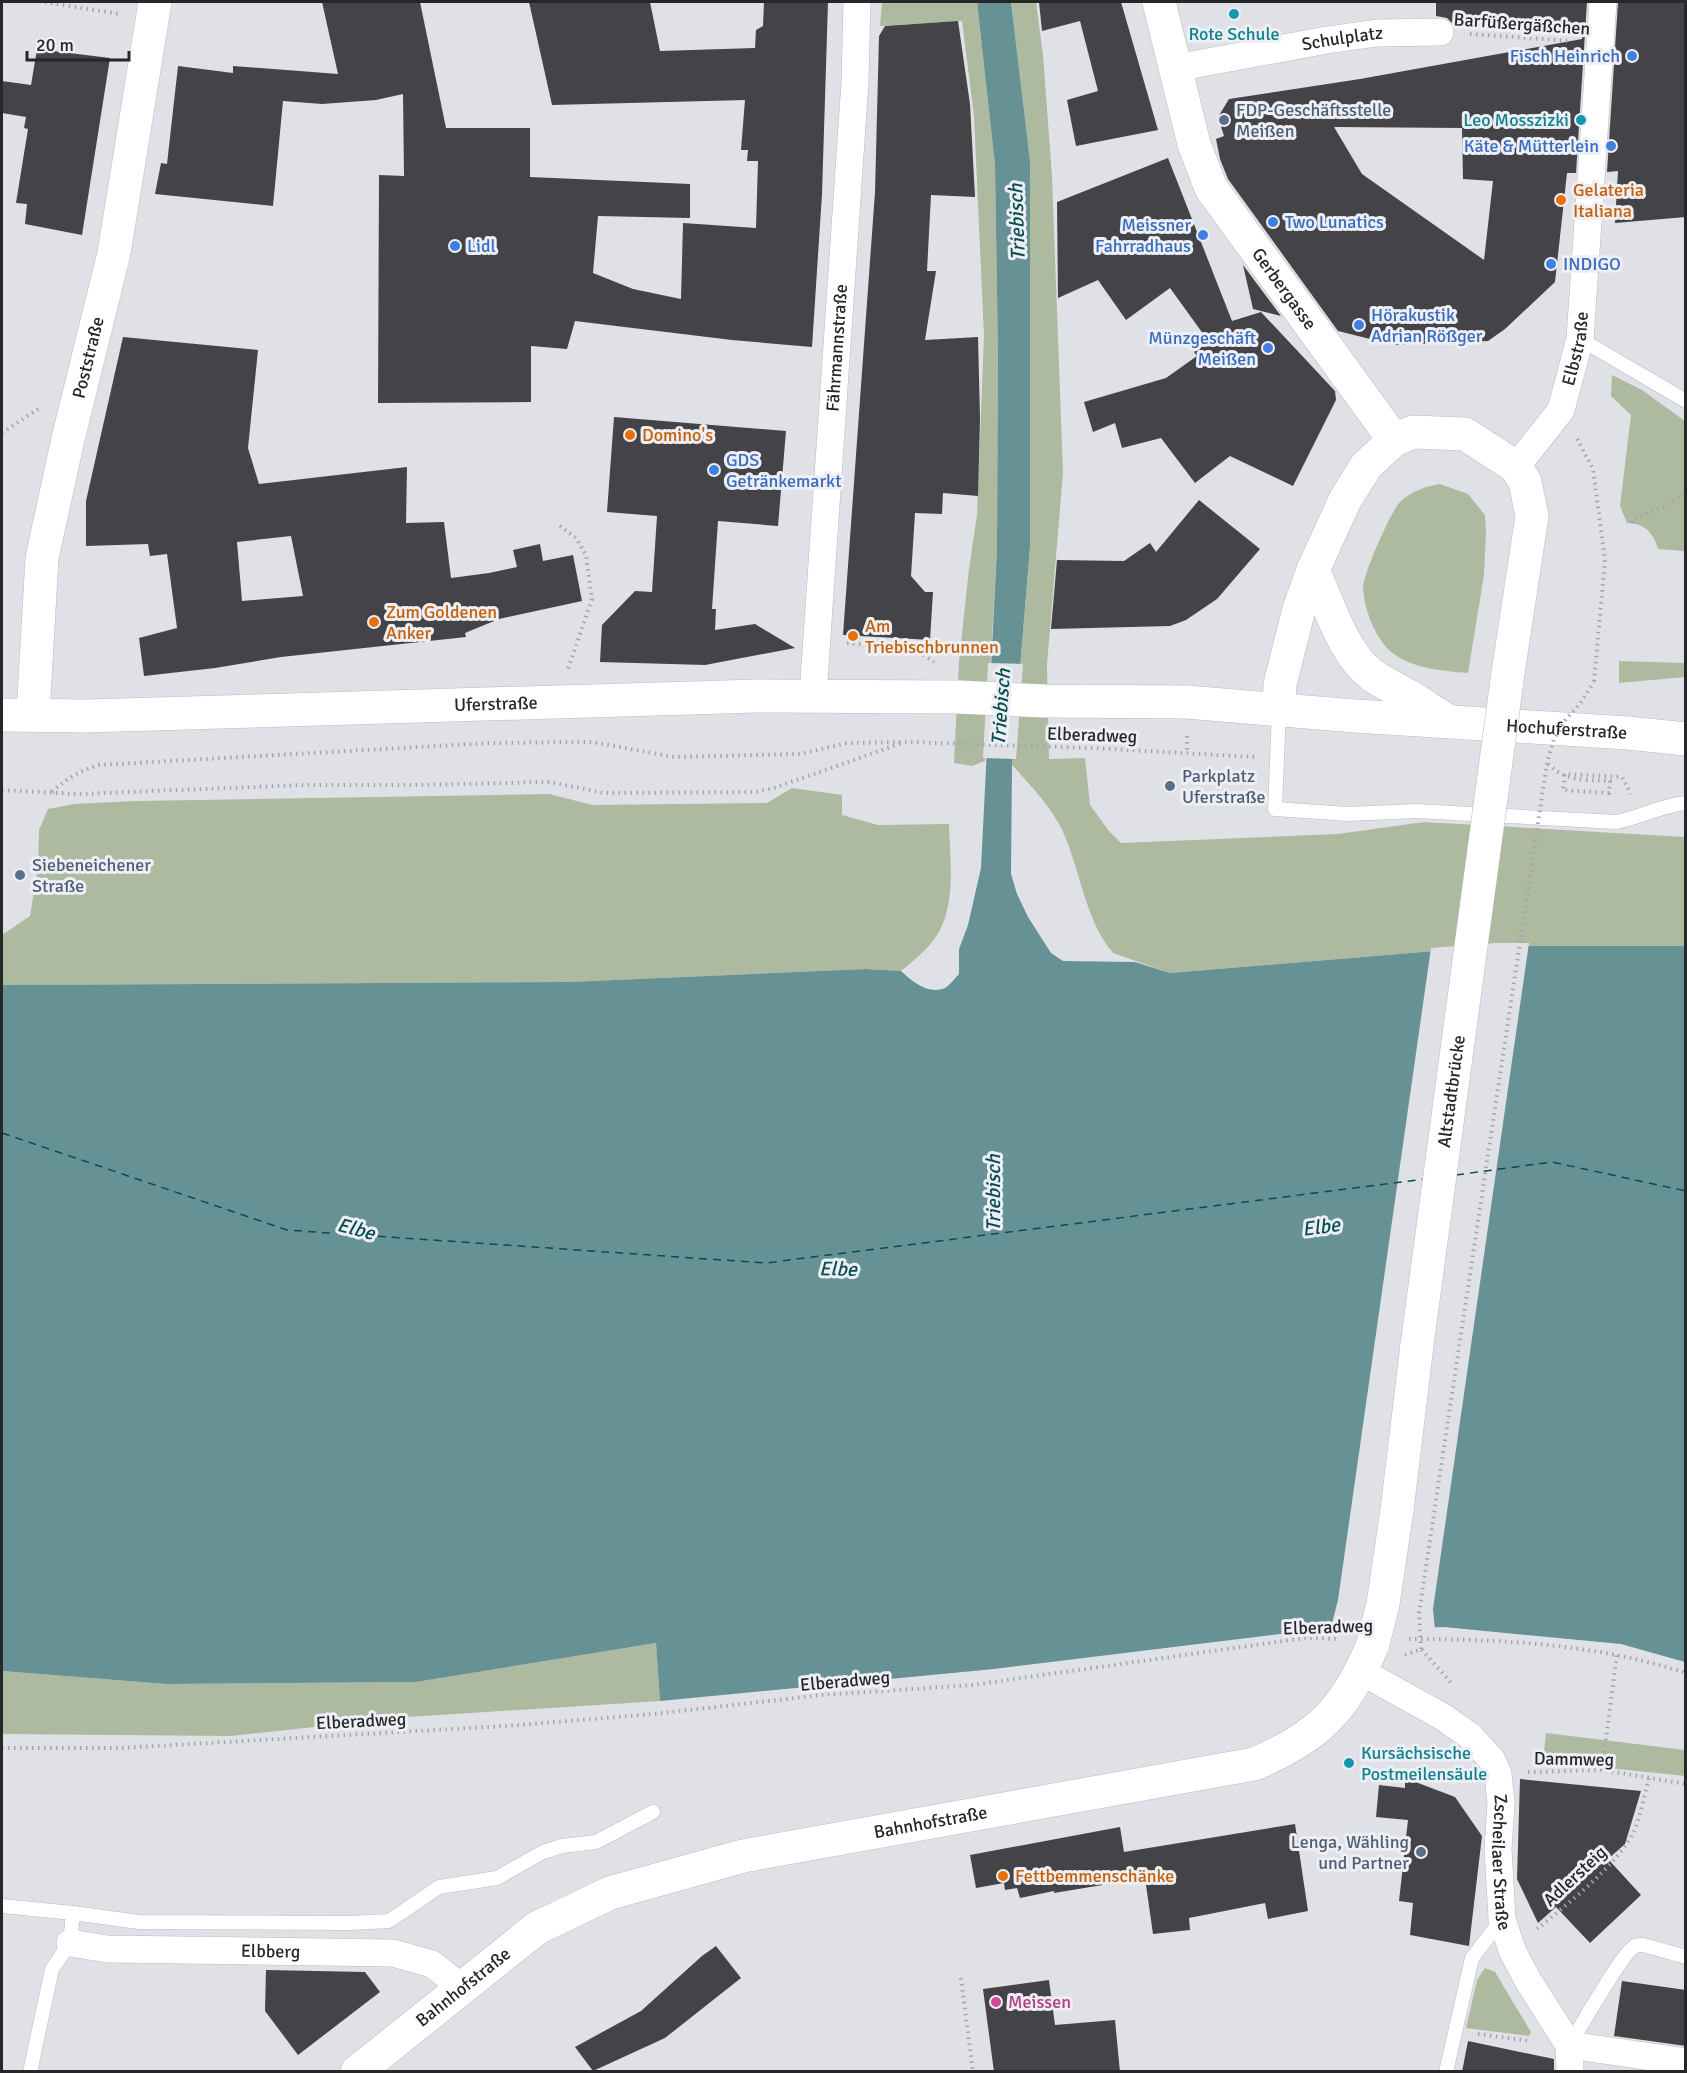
<svg xmlns="http://www.w3.org/2000/svg" width="1687" height="2073" viewBox="0 0 1687 2073" font-family="Signika,sans-serif">
	<style>
		.green { fill: #aeba9f }
		.water { fill: #669295 }
		.pier { fill: #e0e1e7 }
		.lines { fill: none; stroke-linecap: round; stroke-linejoin: round }
		.ferry { stroke: #074e51; stroke-width: 1.5; stroke-dasharray: 8 6; stroke-linecap: butt }
		.building { fill: #434348; fill-rule: evenodd }
		.lane-casing { stroke: #babac0; stroke-width: 15 }
		.street-casing { stroke: #babac0; stroke-width: 28 }
		.secondary-casing { stroke: #babac0; stroke-width: 34 }
		.primary-casing { stroke: #babac0; stroke-width: 34 }
		.path { stroke: #a4a5aa; stroke-width: 4; stroke-dasharray: 1.5 4.5; stroke-linecap: butt }
		.lane { stroke: #fff; stroke-width: 14 }
		.street { stroke: #fff; stroke-width: 27 }
		.secondary { stroke: #fff; stroke-width: 33 }
		.primary { stroke: #fff; stroke-width: 33 }
		.secondary-bridge-casing { stroke: #babac0; stroke-width: 34; stroke-linecap: butt }
		.path-bridge { stroke: #a4a5aa; stroke-width: 4; stroke-dasharray: 1.5 4.5; stroke-linecap: butt }
		.secondary-bridge { stroke: #fff; stroke-width: 33 }
		.culture-dot { fill: #0f9aa8; stroke: #eeeef5; stroke-width: 2 }
		.shop-dot { fill: #3f7fe0; stroke: #eeeef5; stroke-width: 2 }
		.service-dot { fill: #5c6f8a; stroke: #eeeef5; stroke-width: 2 }
		.food-dot { fill: #e8710a; stroke: #eeeef5; stroke-width: 2 }
		.hotel-dot { fill: #d1479c; stroke: #eeeef5; stroke-width: 2 }
		.labels { text-anchor: middle; dominant-baseline: central; stroke-width: 6; stroke-linejoin: round; paint-order: stroke }
		.street-label { font-size: 18px; fill: #262729; stroke: #eeeef5 }
		.culture-label { font-size: 18px; fill: #0d838f; stroke: #eeeef5 }
		.shop-label { font-size: 18px; fill: #366cbe; stroke: #eeeef5; text-anchor: start }
		.service-label { font-size: 18px; fill: #4e5e75; stroke: #eeeef5; text-anchor: start }
		.food-label { font-size: 18px; fill: #c56008; stroke: #eeeef5; text-anchor: start }
		.hotel-label { font-size: 18px; fill: #b23c85; stroke: #eeeef5; text-anchor: start }
		.water-label { font-size: 20px; font-style: italic; fill: #074e51; stroke: #eeeef5 }
	</style>
	<rect width="100%" height="100%" fill="#e0e1e7"/>
	<g class="green">
		<polygon points="882,2 977,2 995,165 998,355 997,548 985,761 972,766 954,763 959,661 969,569 977,515 984,336 974,116 962,21 880,26"/>
		<path d="M1011,2h25l7,53 9,121 11,297 -16,192 2,94 36,-1 5,47 19,26 12,12 217,-9 86,-12 261,15v109h-190l-325,27 -57,-20c-28,-33 -32,-81 -50,-121 -11,-25 -32,-46 -51,-67l18,-218v-386z"/>
		<path d="M1612,375l30,15 43,31v130l-27,-2c-4,-16 -14,-26 -31,-26l-7,-17 11,-91 -20,-19z"/>
		<path d="M1440,484l28,10 17,21 1,17 -2,43 -16,98c-26,-2 -63,-5 -82,-26 -13,-15 -22,-39 -23,-59 0,-14 27,-74 36,-85 10,-11 27,-17 41,-19z"/>
		<polygon points="1619,661 1685,663 1685,677 1619,683"/>
		<path d="M792,788l50,7v20l36,10 71,-1c1,36 8,83 -14,114 -9,13 -22,23 -34,33l-36,-2 -296,13 -567,3v-50l28,-19 8,-49 1,-37 9,-21 26,-5 63,-3 412,-7 44,11 174,-2z"/>
		<polygon points="656,1643 660,1701 408,1717 231,1736 2,1734 2,1671 166,1684 416,1682"/>
		<polygon points="1546,1733 1685,1750 1685,1776 1543,1761"/>
		<polygon points="1485,1968 1495,1972 1531,2032 1529,2036 1466,2028 1477,1980"/>
	</g>
	<path class="water" d="M977,2h34l19,159v386l-18,218 -1,109 6,20 11,23 23,36 12,8 72,1 35,11 325,-27h190v716l-64,-18 -177,-17 -156,6 -294,36 -334,32 -4,-58 -240,39 -250,2 -164,-13v-686l567,-3 296,-13 36,2c12,11 27,24 44,17 5,-3 10,-10 14,-14v-25l9,-24 13,-57 16,-320 1,-193 -3,-190z"/>
	<g class="pier">
		<polygon points="988,663 1023,664 1016,759 983,758"/>
		<polygon points="1495,943 1529,943 1433,1609 1435,1630 1329,1635 1338,1600 1431,948"/>
	</g>
	<g class="lines">
		<g class="ferry">
			<polyline points="2,1133 287,1230 766,1263 1425,1179"/>
			<polyline points="1456,1175 1552,1162 1686,1191"/>
		</g>
	</g>
	<g class="building">
		<polygon points="322,2 420,2 446,128 530,128 530,177 690,184 690,218 598,216 593,273 633,289 681,299 683,223 756,228 758,161 747,161 748,150 741,150 745,100 552,105 529,2 650,2 660,51 755,48 756,30 763,26 764,2 828,2 822,194 812,347 732,340 575,321 567,349 531,346 531,402 378,403 379,175 404,176 403,94 376,100 322,104 283,101 273,206 155,194 161,163 167,164 178,66 233,73 233,66 338,74"/>
		<polygon points="1039,2 1121,2 1158,130 1076,146 1067,100 1098,91 1080,21 1042,31"/>
		<path d="M1436,2h151l-11,171h-9l-12,109 -50,47 -17,12 -94,4 -56,-14 -110,-152 -8,-20 -4,-20 8,-3 -6,-19 11,-18 131,-20 222,-40v-6l-129,-9 -6,-6 -11,-2zM1334,127l128,1 1,51 30,2 -9,79 -122,-86z"/>
		<polygon points="1618,2 1686,2 1686,217 1615,223 1618,171 1607,172"/>
		<polygon points="958,21 970,104 975,197 931,195 927,271 936,271 925,340 978,337 980,418 978,496 943,493 942,514 915,513 911,576 925,592 933,592 930,640 843,635 875,192 879,36 885,26"/>
		<polygon points="37,49 110,58 82,235 25,224 27,204 16,203 28,129 24,128 26,117 2,113 2,81 31,85"/>
		<polygon points="1168,158 1232,321 1261,312 1335,391 1336,400 1293,486 1230,456 1195,483 1161,438 1122,448 1115,423 1093,432 1084,402 1166,378 1197,356 1194,352 1209,342 1170,288 1126,320 1098,280 1058,298 1057,202"/>
		<polygon points="1243,265 1281,316 1253,309"/>
		<path d="M123,337l135,13 -10,98 11,36 148,-17 -1,56 38,-1 7,56 38,-5 28,-6 -4,-17 27,-6 3,17 30,-6 9,46 -83,18 -34,14 1,4 -185,20 -66,11 -71,8 -5,-38 38,-10 -10,-74 -17,2 -2,-12 -62,2v-45zM291,536l12,60 -61,5 -5,-59z"/>
		<polygon points="614,417 786,431 778,526 718,521 712,609 716,609 715,630 755,624 795,648 705,665 600,662 602,625 635,591 652,592 657,516 607,512"/>
		<polygon points="1199,500 1260,549 1217,599 1186,620 1170,626 1051,629 1057,560 1124,561 1150,543 1156,552"/>
		<polygon points="1405,1778 1455,1797 1482,1836 1469,1946 1410,1935 1413,1903 1399,1901 1408,1820 1376,1817 1379,1785 1405,1788"/>
		<polygon points="1520,1779 1641,1791 1625,1844 1608,1859 1641,1895 1590,1943 1556,1907 1538,1923 1517,1879"/>
		<polygon points="1295,1824 1308,1911 1268,1919 1265,1903 1189,1918 1190,1930 1153,1934 1145,1878 1054,1893 1054,1891 1020,1898 1017,1888 1005,1890 1004,1883 976,1888 970,1855 1120,1827 1124,1852"/>
		<polygon points="716,1946 741,1978 665,2038 593,2071 575,2047 641,2011 702,1956"/>
		<polygon points="266,1970 365,1972 380,1992 298,2055 265,2011"/>
		<polygon points="1049,1980 1055,2025 1115,2020 1120,2072 994,2072 983,1989"/>
		<polygon points="1622,1981 1686,1990 1686,2046 1614,2036"/>
		<polygon points="1468,2041 1554,2059 1554,2072 1462,2072"/>
	</g>
	<g class="lines">
		<g class="lane-casing">
			<g id="lane">
				<polyline points="1580,339 1686,401"/>
				<path d="M1279,710l-4,99 73,5 68,-3 200,11c23,-4 46,-17 70,-19"/>
				<polyline points="2,1906 73,1913 70,1943 52,1969 30,2072"/>
				<polyline points="73,1913 139,1922 350,1923 389,1921 439,1887 497,1878 543,1852 562,1846 596,1842 653,1812"/>
				<path d="M1569,2045c11,-16 53,-92 65,-98 4,-3 9,-2 13,-1l39,11"/>
				<polyline points="1446,2072 1472,1958 1502,1919"/>
			</g>
		</g>
		<g class="street-casing">
			<g id="street">
				<path id="s1" d="M1175,68l152,-28 50,-7 63,-1"/>
				<path id="s2" d="M1516,467l45,-57 19,-71 23,-337"/>
				<path id="s3" d="M813,695l42,-613 2,-80"/>
				<path id="s4" d="M1362,1672l81,45 27,19 22,24 6,14 3,29 -3,46 4,70 10,31 15,29 42,66 1,27"/>
				<path id="s5" d="M70,1943l37,6 286,4 39,11 29,23"/>
				<polyline points="1569,2045 1686,2062"/>
			</g>
		</g>
		<g class="secondary-casing">
			<g id="secondary">
				<path id="s6" d="M1159,2l35,142 17,44 183,252"/>
				<path d="M1313,570c14,30 28,76 52,99 13,13 29,18 44,27 13,8 26,17 39,25"/>
				<polyline points="1279,710 1280,684 1299,609 1313,570 1345,500 1366,466 1394,440 1413,432 1465,434 1516,467 1525,482 1532,516 1508,673"/>
				<path id="s7" d="M33,715l9,-157 26,-119 46,-186 41,-251"/>
				<polyline points="1397,1510 1417,1345"/>
				<path id="s8" d="M357,2072l180,-144 73,-35 133,-37 511,-92c65,-27 92,-55 119,-120"/>
			</g>
		</g>
		<g class="primary-casing">
			<g id="primary">
				<path id="s9" d="M2,715l84,1 671,-20 201,1 87,4 141,1 169,14 273,17 58,6"/>
			</g>
		</g>
		<g class="path">
			<polyline points="45,2 119,14"/>
			<polyline points="1470,34 1571,41"/>
			<polyline points="2,433 41,407"/>
			<polyline points="1577,439 1593,469 1605,560 1594,682"/>
			<polyline points="1632,523 1634,518 1665,507 1686,492"/>
			<polyline points="560,526 576,538 586,555 592,599 568,669"/>
			<polyline points="847,643 916,650 934,662"/>
			<polyline points="1187,736 1187,753"/>
			<polyline points="1586,780 1610,781 1609,793 1563,790 1565,774 1622,777 1631,794"/>
			<polyline points="2,790 79,794 305,785 416,785 550,782 604,793 755,792 774,788 902,743"/>
			<path d="M52,792c15,-14 28,-21 47,-27l391,-22 103,-1 81,15 126,-3 47,-11 59,-1 186,6 163,9"/>
			<path d="M1409,1639c93,0 188,5 277,34"/>
			<polyline points="1405,1655 1421,1649 1453,1685"/>
			<polyline points="2,1748 120,1748 505,1726 654,1714 822,1695 972,1685 1305,1638 1339,1639"/>
			<polyline points="1602,1770 1617,1653"/>
			<polyline points="1528,1772 1602,1770 1686,1784"/>
			<path d="M1537,1929c28,-23 82,-65 97,-98 7,-16 10,-36 15,-53"/>
			<polyline points="961,1978 973,2072"/>
			<polyline points="1478,2034 1530,2041"/>
		</g>
		<use href="#lane" class="lane"/>
		<use href="#street" class="street"/>
		<use href="#secondary" class="secondary"/>
		<use href="#primary" class="primary"/>
		<g class="secondary-bridge-casing">
			<g id="secondary-bridge">
				<path id="s10" d="M1417,1345l91,-672"/>
				<polyline points="1373,1644 1383,1604 1397,1510"/>
			</g>
		</g>
		<g class="path-bridge">
			<path d="M1548,764c12,11 22,15 38,16"/>
			<polyline points="1421,1649 1419,1613 1547,763 1554,739 1566,719 1579,705 1594,682"/>
		</g>
		<use href="#secondary-bridge" class="secondary-bridge"/>
	</g>
	<g class="culture-dot">
		<circle cx="1234" cy="14" r="6"/>
		<circle cx="1581" cy="120" r="6"/>
		<circle cx="1349" cy="1763" r="6"/>
	</g>
	<g class="shop-dot">
		<circle cx="1632" cy="56" r="6"/>
		<circle cx="1611" cy="146" r="6"/>
		<circle cx="1273" cy="222" r="6"/>
		<circle cx="1203" cy="235" r="6"/>
		<circle cx="455" cy="246" r="6"/>
		<circle cx="1551" cy="264" r="6"/>
		<circle cx="1359" cy="325" r="6"/>
		<circle cx="1268" cy="348" r="6"/>
		<circle cx="714" cy="470" r="6"/>
	</g>
	<g class="service-dot">
		<circle cx="1224" cy="120" r="6"/>
		<circle cx="1170" cy="786" r="6"/>
		<circle cx="20" cy="875" r="6"/>
		<circle cx="1421" cy="1852" r="6"/>
	</g>
	<g class="food-dot">
		<circle cx="1561" cy="200" r="6"/>
		<circle cx="630" cy="435" r="6"/>
		<circle cx="374" cy="622" r="6"/>
		<circle cx="853" cy="636" r="6"/>
		<circle cx="1003" cy="1876" r="6"/>
	</g>
	<circle class="hotel-dot" cx="996" cy="2002" r="6"/>
	<g class="labels">
		<g class="street-label">
			<text transform="translate(1522 24) rotate(4)">Barfüßergäßchen</text>
			<text stroke="none"><textPath href="#s1" startOffset="170">Schulplatz</textPath></text>
			<text stroke="none"><textPath href="#s6" startOffset="318">Gerbergasse</textPath></text>
			<text stroke="none"><textPath href="#s2" startOffset="136">Elbstraße</textPath></text>
			<text stroke="none"><textPath href="#s3" startOffset="348">Fährmannstraße</textPath></text>
			<text stroke="none"><textPath href="#s7" startOffset="363">Poststraße</textPath></text>
			<text stroke="none"><textPath href="#s9" startOffset="494">Uferstraße</textPath></text>
			<text stroke="none"><textPath href="#s9" startOffset="1566">Hochuferstraße</textPath></text>
			<text transform="translate(1092 735) rotate(2)">Elberadweg</text>
			<text stroke="none"><textPath href="#s10" startOffset="256">Altstadtbrücke</textPath></text>
			<text transform="translate(1328 1627) rotate(-2)">Elberadweg</text>
			<text transform="translate(845 1681) rotate(-5)">Elberadweg</text>
			<text transform="translate(361 1721) rotate(-3)">Elberadweg</text>
			<text transform="translate(1574 1759) rotate(1)">Dammweg</text>
			<text stroke="none"><textPath href="#s8" startOffset="640">Bahnhofstraße</textPath></text>
			<text stroke="none"><textPath href="#s4" startOffset="262">Zscheilaer Straße</textPath></text>
			<text transform="translate(1575 1876) rotate(-43)">Adlersteig</text>
			<text stroke="none"><textPath href="#s5" startOffset="201">Elbberg</textPath></text>
			<text stroke="none"><textPath href="#s8" startOffset="136">Bahnhofstraße</textPath></text>
		</g>
		<g class="culture-label">
			<text x="1234" y="34">Rote Schule</text>
			<text x="1569" y="120" text-anchor="end">Leo Mosszizki</text>
			<text x="1361" y="1753" text-anchor="start">Kursächsische<tspan x="1361" dy="21">Postmeilensäule</tspan></text>
		</g>
		<g class="shop-label">
			<text x="1620" y="56" text-anchor="end">Fisch Heinrich</text>
			<text x="1599" y="146" text-anchor="end">Käte &amp; Mütterlein</text>
			<text x="1285" y="222">Two Lunatics</text>
			<text x="1191" y="225" text-anchor="end">Meissner<tspan x="1191" dy="21">Fahrradhaus</tspan></text>
			<text x="467" y="246">Lidl</text>
			<text x="1563" y="264">INDIGO</text>
			<text x="1371" y="315">Hörakustik<tspan x="1371" dy="21">Adrian Rößger</tspan></text>
			<text x="1256" y="338" text-anchor="end">Münzgeschäft<tspan x="1256" dy="21">Meißen</tspan></text>
			<text x="726" y="460">GDS<tspan x="726" dy="21">Getränkemarkt</tspan></text>
		</g>
		<g class="service-label">
			<text x="1236" y="110">FDP-Geschäftsstelle<tspan x="1236" dy="21">Meißen</tspan></text>
			<text x="1182" y="776">Parkplatz<tspan x="1182" dy="21">Uferstraße</tspan></text>
			<text x="32" y="865">Siebeneichener<tspan x="32" dy="21">Straße</tspan></text>
			<text x="1409" y="1842" text-anchor="end">Lenga, Wähling<tspan x="1409" dy="21">und Partner</tspan></text>
		</g>
		<g class="food-label">
			<text x="1573" y="190">Gelateria<tspan x="1573" dy="21">Italiana</tspan></text>
			<text x="642" y="435">Domino's</text>
			<text x="386" y="612">Zum Goldenen<tspan x="386" dy="21">Anker</tspan></text>
			<text x="865" y="626">Am<tspan x="865" dy="21">Triebischbrunnen</tspan></text>
			<text x="1015" y="1876">Fettbemmenschänke</text>
		</g>
		<g class="hotel-label">
			<text x="1008" y="2002">Meissen</text>
		</g>
		<g class="water-label">
			<text transform="translate(1017 222) rotate(-92)">Triebisch</text>
			<text transform="translate(1001 707) rotate(-86)">Triebisch</text>
			<text transform="translate(993 1193) rotate(-90)">Triebisch</text>
			<text transform="translate(1321 1227) rotate(-8)">Elbe</text>
			<text transform="translate(356 1229) rotate(15)">Elbe</text>
			<text transform="translate(838 1269) rotate(1)">Elbe</text>
		</g>
	</g>
	<rect width="1687" height="2073" fill="none" stroke="#262729" stroke-width="6"/>
	<path d="M27 51v9h102v-9" fill="none" stroke="#262729" stroke-width="3"/>
	<text x="36" y="51" font-size="18" fill="#262729" stroke="#eeeef5" stroke-width="4.5" paint-order="stroke">20 m</text>
</svg>
